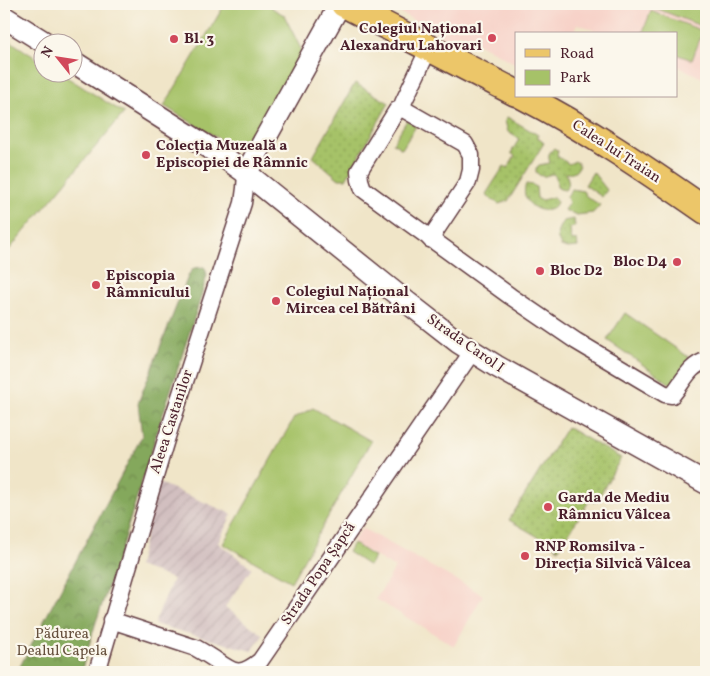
<svg xmlns="http://www.w3.org/2000/svg" width="710" height="676" viewBox="0 0 710 676" font-family="Vollkorn,serif">
	<style>
		.built { fill: #f7d1c7 }
		.industrial { fill: url(#industrial-furrows) }
		.grass { fill: url(#grass-dots); stroke: #78704a }
		.forest { fill: url(#forest-crowns); stroke: #676444 }
		.green { fill: #a6c268; stroke: #78704a }
		.lines { fill: none; stroke-linecap: round; stroke-linejoin: round }
		.minor-casing { stroke: #633d43; stroke-width: 19 }
		.tertiary-casing { stroke: #633d43; stroke-width: 24 }
		.primary-casing { stroke: #633d43; stroke-width: 29 }
		.minor { stroke: #fff; stroke-width: 16 }
		.tertiary { stroke: #fff; stroke-width: 21 }
		.primary { stroke: #ecc669; stroke-width: 26 }
		.poi-dot { fill: #d1495b; stroke: #fbf7ec; stroke-width: 2 }
		.labels { text-anchor: middle; dominant-baseline: central; stroke-width: 4.5; stroke-linejoin: round; paint-order: stroke }
		.poi-label { font-size: 15px; font-weight: bold; fill: #4a1f2b; stroke: #fbf7ec; text-anchor: start }
		.street-label { font-size: 15px; fill: #4a1f2b; stroke: #fbf7ec }
		.park-label { font-size: 15px; fill: #66503d; stroke: #fbf7ec }
	</style>
	<defs>
		<pattern id="industrial-furrows" width="10" height="10" patternUnits="userSpaceOnUse" patternTransform="scale(1.25)"><rect width="10" height="10" fill="#d2bfc0"/><path d="M-1 1l2-2M0 10L10 0M9 11l2-2" fill="none" stroke="#b6a4a5"/></pattern>
		<pattern id="grass-dots" width="8" height="8" patternUnits="userSpaceOnUse" patternTransform="scale(1.25)"><rect width="8" height="8" fill="#a6c268"/><path d="M2 2h.1M6 6h.1" fill="none" stroke="#90a65a" stroke-width="1.8" stroke-linecap="round"/></pattern>
		<pattern id="forest-crowns" width="20" height="18" patternUnits="userSpaceOnUse" patternTransform="scale(1.25)"><rect width="20" height="18" fill="#84a85c"/><path d="M2 6a3 3 0 1 1 6 0M12 15a3 3 0 1 1 6 0" fill="none" stroke="#6e884c"/></pattern>
	</defs>
	<rect width="100%" height="100%" fill="#fbf7ec"/>
	<filter id="ink" filterUnits="userSpaceOnUse"><feTurbulence type="fractalNoise" baseFrequency=".02" numOctaves="2"/><feDisplacementMap in="SourceGraphic" scale="10" xChannelSelector="R" yChannelSelector="G"/><feConvolveMatrix kernelMatrix="1 2 1 2 8 2 1 2 1" color-interpolation-filters="sRGB"/></filter>
	<filter id="wash" filterUnits="userSpaceOnUse"><feTurbulence type="fractalNoise" baseFrequency=".0096" numOctaves="4" result="noise"/><feDisplacementMap in="SourceGraphic" scale="20" xChannelSelector="R" yChannelSelector="G"/><feGaussianBlur stdDeviation="1.12" result="paint"/><feColorMatrix in="noise" values="0 0 0 0 0 0 0 0 0 0 0 0 0 0 0 0 0 1.4 0 .05"/><feComposite in="paint" operator="in"/></filter>
	<g filter="url(#wash)">
		<rect width="100%" height="100%" fill="#f0e5c8"/>
		<g class="built">
			<polygon points="384,4 706,4 706,80 676,65 676,34 605,34 578,24 573,34 516,34 516,64 459,33 454,42"/>
			<polygon points="362,528 483,595 454,646 376,599 395,568 352,542"/>
		</g>
		<polygon class="industrial" points="159,483 232,514 218,543 252,568 225,607 263,635 252,651 154,624 173,579 138,566"/>
		<g class="grass">
			<polygon points="355,83 389,103 346,179 339,179 313,157"/>
			<polygon points="507,117 538,135 538,138 544,143 508,201 499,204 487,196 486,194 504,166 508,168 515,156 511,153 519,139 508,132 505,121"/>
			<path d="M554,148l4,3 -1,5 12,8 6,-3 5,4c-5,8 -6,9 -14,8 2,7 5,11 -1,17l-5,-1 -3,-2c-1,-26 -11,-2 -21,-15v-4l3,-3 11,-2c-2,-7 -2,-10 4,-15z"/>
			<polygon points="593,172 607,190 602,197 585,185"/>
			<path d="M526,184l7,1 3,2 1,11 3,2c8,0 13,-6 17,2 -7,19 -40,3 -31,-18z"/>
			<path d="M574,219l1,7 -5,2 1,12 6,1 1,6 -11,1 -6,-2c-6,-11 -4,-15 2,-25z"/>
			<polygon points="567,427 621,458 596,502 589,501 559,549 509,520"/>
		</g>
		<polygon class="forest" points="204,267 205,268 207,275 200,300 155,439 120,552 96,622 81,672 17,672 142,436 138,403 189,274 194,268"/>
		<g class="green">
			<polygon points="225,4 274,4 272,8 284,15 303,53 243,153 164,106"/>
			<polygon points="656,4 706,4 706,28 655,8"/>
			<polygon points="651,11 703,31 692,60 676,54 676,34 642,34"/>
			<polygon points="4,37 42,62 42,72 60,73 124,113 4,256"/>
			<polygon points="407,120 416,126 402,149 393,143"/>
			<polygon points="572,189 583,191 586,196 600,205 593,213 577,215 564,210 569,203 567,197"/>
			<polygon points="625,313 690,358 672,385 607,340"/>
			<polygon points="313,408 371,441 291,582 223,544 294,418"/>
			<polygon points="353,543 374,557 369,566 348,552"/>
		</g>
	</g>
	<g filter="url(#ink)">
		<g class="lines">
			<g class="minor-casing">
				<g id="minor">
					<polyline points="429,48 403,103 405,110 465,144 471,155 471,170 468,182 430,239"/>
					<path d="M397,110l-38,61 1,9 3,9 34,25 113,82 66,45 89,53 7,1c11,-12 17,-30 34,-34"/>
					<path d="M111,620l85,28c7,4 14,8 21,13 18,13 24,15 43,0l212,-309"/>
					<polyline points="97,672 165,443 243,203 245,188 246,173"/>
				</g>
			</g>
			<g class="tertiary-casing">
				<g id="tertiary">
					<polyline points="4,17 44,42"/>
					<polyline points="72,61 225,158 246,173 394,292 458,342 496,366 706,483"/>
					<polyline points="246,173 340,4"/>
				</g>
			</g>
			<g class="primary-casing">
				<g id="primary">
					<polyline points="344,4 516,93"/>
					<path d="M523,96c64,33 124,74 183,115"/>
				</g>
			</g>
			<use href="#minor" class="minor"/>
			<use href="#tertiary" class="tertiary"/>
			<use href="#primary" class="primary"/>
		</g>
	</g>
	<g class="poi-dot">
		<circle cx="492" cy="38" r="5"/>
		<circle cx="174" cy="39" r="5"/>
		<circle cx="146" cy="155" r="5"/>
		<circle cx="677" cy="262" r="5"/>
		<circle cx="540" cy="271" r="5"/>
		<circle cx="96" cy="285" r="5"/>
		<circle cx="276" cy="301" r="5"/>
		<circle cx="548" cy="507" r="5"/>
		<circle cx="525" cy="556" r="5"/>
	</g>
	<g class="labels">
		<g class="poi-label">
			<text x="482" y="29" text-anchor="end">Colegiul Național<tspan x="482" dy="17">Alexandru Lahovari</tspan></text>
			<text x="184" y="39">Bl. 3</text>
			<text x="156" y="146">Colecția Muzeală a<tspan x="156" dy="17">Episcopiei de Râmnic</tspan></text>
			<text x="667" y="262" text-anchor="end">Bloc D4</text>
			<text x="550" y="271">Bloc D2</text>
			<text x="106" y="276">Episcopia<tspan x="106" dy="17">Râmnicului</tspan></text>
			<text x="286" y="292">Colegiul Național<tspan x="286" dy="17">Mircea cel Bătrâni</tspan></text>
			<text x="558" y="498">Garda de Mediu<tspan x="558" dy="17">Râmnicu Vâlcea</tspan></text>
			<text x="535" y="547">RNP Romsilva -<tspan x="535" dy="17">Direcția Silvică Vâlcea</tspan></text>
		</g>
		<g class="street-label">
			<text transform="translate(616 152) rotate(33)">Calea lui Traian</text>
			<text transform="translate(465 344) rotate(35)">Strada Carol I</text>
			<text transform="translate(172 422) rotate(-72)">Aleea Castanilor</text>
			<text transform="translate(319 574) rotate(-56)">Strada Popa Șapcă</text>
		</g>
		<g class="park-label">
			<text x="62" y="634">Pădurea<tspan x="62" dy="17">Dealul Capela</tspan></text>
		</g>
	</g>
	<rect width="710" height="676" fill="none" stroke="#fbf7ec" stroke-width="20"/>
	<rect x="515" y="32" width="162" height="65" fill="#fbf7ec" stroke="#b4a19f"/>
	<rect x="525" y="49" width="25" height="8" fill="#ecc669" stroke="#b4a19f"/>
	<text x="560" y="58" font-size="15" fill="#4a1f2b">Road</text>
	<rect x="525" y="70" width="25" height="15" fill="#a6c268" stroke="#b4a19f"/>
	<text x="560" y="82" font-size="15" fill="#4a1f2b">Park</text>
	<g transform="translate(58 58) rotate(300)"><circle r="24" fill="#fbf7ec" stroke="#b4a19f"/>
	<path d="M0-4L9 19L0 12L-9 19Z" fill="#d1495b"/>
	<text y="-8" font-size="14" font-weight="bold" text-anchor="middle" fill="#4a1f2b">N</text>
	</g>
</svg>
